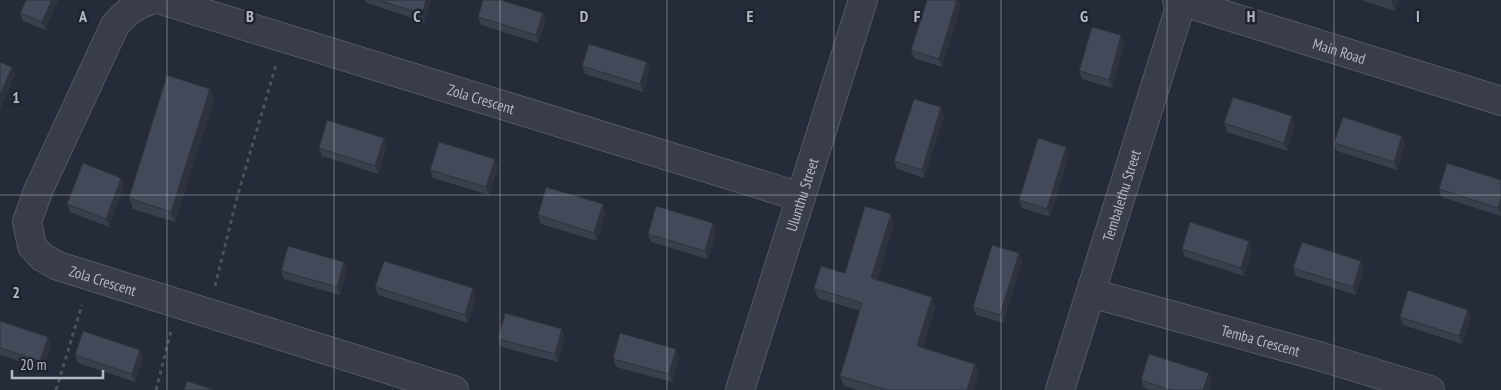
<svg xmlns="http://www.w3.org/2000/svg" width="1501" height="390" viewBox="0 0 1501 390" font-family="'PT Sans Narrow',sans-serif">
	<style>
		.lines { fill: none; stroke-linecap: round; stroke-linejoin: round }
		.minor-casing { stroke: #545864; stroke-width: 30 }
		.path { stroke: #475459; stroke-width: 3; stroke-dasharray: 4 4; stroke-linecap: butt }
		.minor { stroke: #393d49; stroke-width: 28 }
		.wall { fill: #393f4c }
		.shaded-wall { fill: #2e333e }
		.building { fill: #424958; stroke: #2e333e }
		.grid { fill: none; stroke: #b4b8c5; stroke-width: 1; stroke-opacity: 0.55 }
		.labels { text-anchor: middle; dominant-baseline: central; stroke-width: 5; stroke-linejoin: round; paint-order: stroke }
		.street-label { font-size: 15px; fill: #b4b8c5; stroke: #1e232e }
		.grid-label { font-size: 16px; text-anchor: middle; font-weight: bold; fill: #b4b8c5; stroke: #1e232e; stroke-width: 5; stroke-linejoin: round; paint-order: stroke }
	</style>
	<rect width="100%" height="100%" fill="#262b39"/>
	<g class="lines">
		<g class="minor-casing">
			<g id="minor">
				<path id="s1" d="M152,0c-16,4 -25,12 -37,25l-77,166 -11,31 5,24 10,11 16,9 396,124"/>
				<path id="s2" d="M161,0l640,197"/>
				<path id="s3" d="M1177,0l324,101"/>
				<path id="s4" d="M1091,293l231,64 108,33"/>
				<path id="s5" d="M740,390l123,-390"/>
				<path id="s6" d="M1060,390l122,-389"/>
			</g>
		</g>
		<g class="path">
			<polyline points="215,286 238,194 276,65"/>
			<polyline points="56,390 82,305"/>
			<polyline points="156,390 171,331"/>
		</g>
		<use href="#minor" class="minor"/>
	</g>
	<g class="wall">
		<polygon points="58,0 45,30 23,21 20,13"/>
		<polygon points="365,0 431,0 424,22 367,3"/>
		<polygon points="1361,0 1399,0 1395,11"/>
		<polygon points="961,5 942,67 914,58 911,50"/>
		<polygon points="543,13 546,21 538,43 481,25 478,17"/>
		<polygon points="1124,43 1112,88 1082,79 1079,71"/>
		<polygon points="647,62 650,70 643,92 585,74 582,66"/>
		<polygon points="210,89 214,99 175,222 133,209 129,198"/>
		<polygon points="944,116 924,178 897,169 894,161"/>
		<polygon points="1292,116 1295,124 1287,151 1227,132 1224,123"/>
		<polygon points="1402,136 1405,144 1397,170 1337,151 1334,143"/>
		<polygon points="387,146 378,174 322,156 319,148"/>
		<polygon points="1069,155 1050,217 1022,208 1019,200"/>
		<polygon points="498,167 489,195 433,178 430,170"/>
		<polygon points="121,178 124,186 109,227 70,212 67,204"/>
		<polygon points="1501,180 1501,216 1441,197 1439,189"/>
		<polygon points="605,212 597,241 541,224 538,215"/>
		<polygon points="713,223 716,232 708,259 651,242 648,234"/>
		<polygon points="894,224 877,280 935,307 923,348 975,364 979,374 974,390 857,390 844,386 840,376 860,311 818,298 814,288 845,273"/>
		<polygon points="1182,249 1252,250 1244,276 1185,257"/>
		<polygon points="1019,253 1022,261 1003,323 976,315 973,307"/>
		<polygon points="344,262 347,270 340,295 284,279 281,271"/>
		<polygon points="1293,268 1364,269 1356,295 1296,276"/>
		<polygon points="375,287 476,296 468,323 378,295"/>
		<polygon points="1468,310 1471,318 1462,344 1403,325 1400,317"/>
		<polygon points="0,321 48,337 51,345 43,369 0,355"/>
		<polygon points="565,337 558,362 501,347 498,339"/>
		<polygon points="140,350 143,358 135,382 78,363 75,355"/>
		<polygon points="679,357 672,382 616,367 613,359"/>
		<polygon points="1141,380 1212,381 1209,390 1149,390 1144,388"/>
	</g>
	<g class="shaded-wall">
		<polygon points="52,0 58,0 45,30 42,22"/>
		<polygon points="426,0 431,0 424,22 422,14"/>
		<polygon points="957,0 959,0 961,5 942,67 939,59"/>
		<polygon points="1391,0 1399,0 1395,11"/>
		<polygon points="543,13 546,21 538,43 536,35"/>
		<polygon points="1121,35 1124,43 1112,88 1109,80"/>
		<polygon points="647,62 650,70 643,92 640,84"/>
		<polygon points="12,67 15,75 0,111 0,96"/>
		<polygon points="210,89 214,99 175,222 171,212"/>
		<polygon points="941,107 944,116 924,178 922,170"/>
		<polygon points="1292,116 1295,124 1287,151 1284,143"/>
		<polygon points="1402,136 1405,144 1397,170 1394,162"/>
		<polygon points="384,138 387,146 378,174 375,166"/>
		<polygon points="1066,147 1069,155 1050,217 1047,209"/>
		<polygon points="495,159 498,167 489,195 486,187"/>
		<polygon points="121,178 124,186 109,227 106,219"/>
		<polygon points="1501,199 1501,216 1498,208"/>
		<polygon points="603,204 605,212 597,241 594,233"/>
		<polygon points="891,214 894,224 875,289 871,278"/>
		<polygon points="713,223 716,232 708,259 705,251"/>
		<polygon points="1249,241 1252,250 1244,276 1241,268"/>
		<polygon points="1019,253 1022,261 1003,323 1000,315"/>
		<polygon points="1361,261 1364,269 1356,295 1353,287"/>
		<polygon points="344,262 347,270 340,295 337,287"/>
		<polygon points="473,288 476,296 468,323 465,315"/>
		<polygon points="932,297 935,307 921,356 917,346"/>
		<polygon points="1468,310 1471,318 1462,344 1459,336"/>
		<polygon points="562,329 565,337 558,362 555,354"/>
		<polygon points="48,337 51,345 43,369 40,361"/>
		<polygon points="676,349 679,357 672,382 669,374"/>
		<polygon points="140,350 143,358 135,382 132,374"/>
		<polygon points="975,364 979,374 974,390 967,390"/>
		<polygon points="1209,373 1212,381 1209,390 1203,390"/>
	</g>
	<g class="building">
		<polygon points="26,0 52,0 42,22 20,13"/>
		<polygon points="378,0 426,0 422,14"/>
		<polygon points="483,0 501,0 543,13 536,35 478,17"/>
		<polygon points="927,0 957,0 939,59 911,50"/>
		<polygon points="1092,27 1121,35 1109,80 1079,71"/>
		<polygon points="589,44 647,62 640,84 582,66"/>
		<polygon points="0,62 12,67 0,96"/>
		<polygon points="167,75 210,89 171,212 129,198"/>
		<polygon points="1233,97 1292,116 1284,143 1224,123"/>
		<polygon points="914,99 941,107 922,170 894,161"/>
		<polygon points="1343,117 1402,136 1394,162 1334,143"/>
		<polygon points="327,120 384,138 375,166 319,148"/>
		<polygon points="1038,138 1066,147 1047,209 1019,200"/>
		<polygon points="439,142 495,159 486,187 430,170"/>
		<polygon points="83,163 121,178 106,219 67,204"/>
		<polygon points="1447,163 1501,180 1501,199 1498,208 1439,189"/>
		<polygon points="546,187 603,204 594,233 538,215"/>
		<polygon points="656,206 713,223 705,251 648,234"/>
		<polygon points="865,206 891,214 871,278 932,297 917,346 975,364 967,390 887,390 840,376 862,303 814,288 821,266 845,273"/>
		<polygon points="1190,222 1249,241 1241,268 1182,249"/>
		<polygon points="1302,242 1361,261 1353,287 1293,268"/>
		<polygon points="992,245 1019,253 1000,315 973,307"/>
		<polygon points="288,246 344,262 337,287 281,271"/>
		<polygon points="384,261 473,288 465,315 375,287"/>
		<polygon points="1408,290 1468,310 1459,336 1400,317"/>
		<polygon points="505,313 562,329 555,354 498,339"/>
		<polygon points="0,321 48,337 40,361 0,348"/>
		<polygon points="83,331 140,350 132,374 75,355"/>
		<polygon points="620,333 676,349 669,374 613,359"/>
		<polygon points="1149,354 1209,373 1203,390 1171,390 1141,380"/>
		<polygon points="187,381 214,390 184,390"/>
	</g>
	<path class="grid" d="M167,0v390M334,0v390M500,0v390M667,0v390M834,0v390M1001,0v390M1167,0v390M1334,0v390M0,195h1501"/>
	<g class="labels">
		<g class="street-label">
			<text stroke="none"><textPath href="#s3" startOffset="170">Main Road</textPath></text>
			<text stroke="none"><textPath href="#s2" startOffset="335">Zola Crescent</textPath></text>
			<text stroke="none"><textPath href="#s5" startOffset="205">Ulunthu Street</textPath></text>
			<text stroke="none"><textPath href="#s6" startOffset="204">Tembalethu Street</textPath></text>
			<text stroke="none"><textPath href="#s1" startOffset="366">Zola Crescent</textPath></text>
			<text stroke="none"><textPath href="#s4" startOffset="176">Temba Crescent</textPath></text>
		</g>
	</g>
	<g class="grid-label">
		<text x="83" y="22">A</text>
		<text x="250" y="22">B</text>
		<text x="417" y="22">C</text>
		<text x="584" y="22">D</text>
		<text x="750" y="22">E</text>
		<text x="917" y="22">F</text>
		<text x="1084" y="22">G</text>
		<text x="1251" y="22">H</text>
		<text x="1418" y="22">I</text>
		<text x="16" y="103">1</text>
		<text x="16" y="298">2</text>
	</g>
	<path d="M12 370v8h91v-8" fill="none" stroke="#b4b8c5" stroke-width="2.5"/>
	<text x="20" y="370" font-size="15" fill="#b4b8c5" stroke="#1e232e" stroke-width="4" paint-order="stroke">20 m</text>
</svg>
